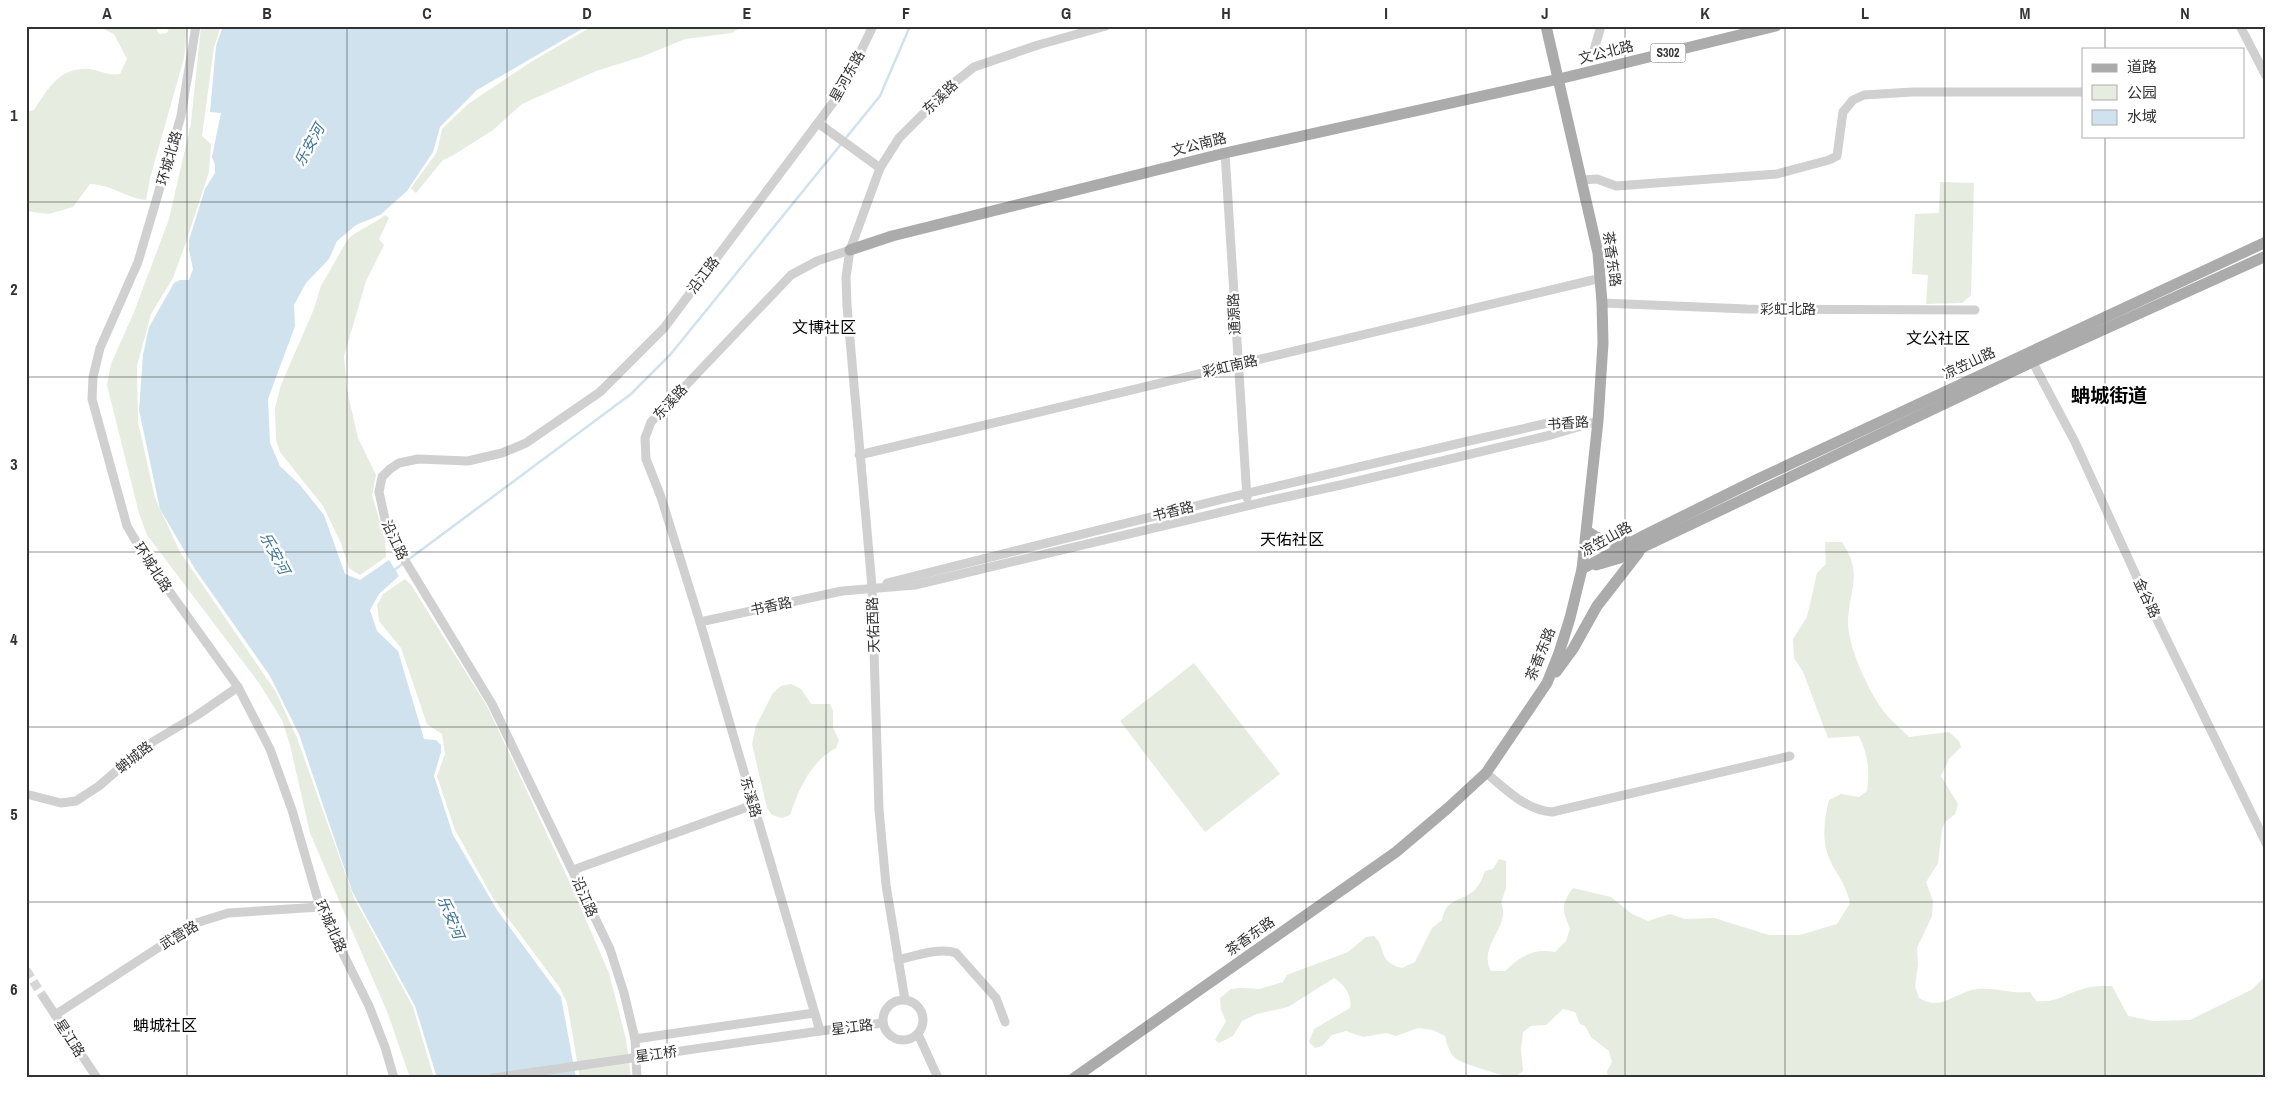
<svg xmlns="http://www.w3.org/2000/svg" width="2292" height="1104" viewBox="0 0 2292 1104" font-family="'Archivo Narrow','Noto Sans SC',sans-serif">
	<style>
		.green { fill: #e6ecdf }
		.water { fill: #cfe2ee }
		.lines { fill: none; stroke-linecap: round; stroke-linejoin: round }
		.stream { stroke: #cfe2ee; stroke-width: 2.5 }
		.minor-tunnel { stroke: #d6d6d6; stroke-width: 9; stroke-dasharray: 9 4.5; stroke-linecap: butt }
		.minor { stroke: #d0d0d0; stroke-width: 9 }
		.major { stroke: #ababab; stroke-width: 11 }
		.minor-bridge { stroke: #d0d0d0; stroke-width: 9 }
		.grid { fill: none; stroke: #333; stroke-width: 1; stroke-opacity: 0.55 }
		.labels { text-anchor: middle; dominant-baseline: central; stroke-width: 5; stroke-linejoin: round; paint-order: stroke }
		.shield { fill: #fff; stroke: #707070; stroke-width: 1 }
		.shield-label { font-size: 12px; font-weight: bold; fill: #333 }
		.street-label { font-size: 14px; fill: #333; stroke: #fff }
		.water-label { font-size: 15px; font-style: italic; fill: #3f7597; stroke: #fff }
		.quarter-label { font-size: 16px; fill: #000; stroke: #fff }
		.district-label { font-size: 19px; font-weight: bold; fill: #000; stroke: #fff }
		.neatline { fill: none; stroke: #333; stroke-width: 2 }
		.grid-label { font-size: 16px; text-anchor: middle; font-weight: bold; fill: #333 }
	</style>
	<rect width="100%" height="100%" fill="#fff"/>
	<g class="green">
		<path d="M98,26h57l4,8 8,-1 3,-7h18l-4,32 -34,120 -4,22c-21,-2 -32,-15 -56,-16l-17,23 -24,7 -23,-3v-99l8,-2c15,-22 25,-43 56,-41 11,2 19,7 30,5l7,-15 -13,-25z"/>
		<polygon points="201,26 221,26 214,47 202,136 211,144 209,172 185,245 173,278 151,314 137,366 138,422 155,498 180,552 276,692 297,738 354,898 413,1007 433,1075 410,1078 388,1014 310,833 290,745 282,720 259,683 147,535 139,513 107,385 111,364 134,312 169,219 191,123"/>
		<polygon points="742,26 732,33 685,39 641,57 596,71 522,104 493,130 452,156 443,160 416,193 411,188 437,152 442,129 468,104 531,62 591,27"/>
		<polygon points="1940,182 1974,183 1971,295 1962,303 1926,304 1928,275 1912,274 1915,214 1939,213"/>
		<path d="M385,215l4,3 -10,21 5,6 -18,36 -22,75 3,34 11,48 18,37 -4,20 13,44 1,18 -26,18 -11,-7 -8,-25 -18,-37 -43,-54 -4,-12 -1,-32 6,-23 33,-76 7,-23 27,-47c11,-10 25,-14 37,-24z"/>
		<path d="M1825,542h17c21,32 8,44 6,78 -1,25 19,68 34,89 7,10 18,19 27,28l40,-5 10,9 2,6 -12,12 -8,17 17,28 -3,10 -10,8 -3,7 -4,34 -12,19 7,19 -1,15 -15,32 1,17 -3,21 4,12c22,14 36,-6 58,-9 18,-2 35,5 53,3l6,9c22,2 28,-7 47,-12 9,-3 20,-3 29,-3l16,30 25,5 37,-1 61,-30 15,-14v102h-658l-1,-7 5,-9 -3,-11 -18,-14 -6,-11 -5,-2 -5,-12 -12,-3 -17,16 -15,1 -8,6 -2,17 2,22 -9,7c-12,-3 -50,-13 -59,-20 -6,-5 -8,-15 -10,-22l-12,-6 -15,-2 -22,8 -10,-3 -23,4 -17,-6 -14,4 -10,11 -7,2 -6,-6 5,-13 36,-21c3,-12 -6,-24 -16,-30l-46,29 -31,7 -15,7 -9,15 -14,7 -4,-3 11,-19 -5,-11 -1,-12 11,-9 11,-1 17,1 24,-7 4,-7 61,-23 18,-15 8,-1c14,13 2,25 28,32l13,-6 17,-34 10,-8c4,-25 24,-17 36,-34 3,-4 5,-10 7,-15l8,-2 6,-10 7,2v27l-5,15c11,22 -24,44 -10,68h14c15,-15 29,-23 50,-19l11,-11 4,-13c-8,-17 -9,-24 3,-40l38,9 21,17 16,7 22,-7 15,5 29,-1 55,17h31l37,-11 13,-21c-3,-14 -9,-23 -16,-35 -13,-21 -11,-44 -5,-68l12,-6 18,3 8,-6c3,-21 1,-36 -8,-55l-31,2 -25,-66 -9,-14 -1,-19 14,-22 10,-44 9,-9z"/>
		<polygon points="405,579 411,585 487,706 569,881 609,973 626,1039 631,1078 580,1078 567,1003 560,988 493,898 455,830 437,776 445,754 442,734 427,724 401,648 379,621 377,605 383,594"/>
		<polygon points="1194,663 1280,774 1205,832 1120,721"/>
		<path d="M791,684l10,5 10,15h19l3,7v17l6,12 -3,8c-26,14 -37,41 -46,67l-8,3 -10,-3 -5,-7 -15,-64 4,-18 17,-33 8,-7z"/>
	</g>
	<polygon class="water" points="223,26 587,26 477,90 440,127 433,152 407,191 380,215 356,225 337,241 329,259 306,283 294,305 295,326 268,399 270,443 280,466 300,485 324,515 345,574 360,580 389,560 399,576 379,594 370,610 377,631 398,651 424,739 436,740 441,745 441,752 434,776 453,835 497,910 561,997 576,1078 437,1078 415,1006 352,891 299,734 270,676 195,569 160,509 139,410 143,355 149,327 174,283 180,280 189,280 193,269 189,250 189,240 205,189 215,173 215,165 212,157 221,113 210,112 216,46"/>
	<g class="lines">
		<g class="stream">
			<polyline points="845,139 880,96 910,26"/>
			<polyline points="393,571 631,394 670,355 842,143"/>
		</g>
		<polyline class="minor-tunnel" points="26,970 44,998"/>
		<g class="minor">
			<polyline points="196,26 181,116 138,262 100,348 93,377 92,399 127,526 147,560 238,687 270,749 292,810 320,907 369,1006 385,1047 394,1078"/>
			<polyline points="2240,26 2266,76"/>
			<polyline points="1594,50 1601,26"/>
			<polyline points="818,123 880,168"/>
			<polyline points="1225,153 1247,498"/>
			<polyline points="1582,180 1597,179 1616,186 1777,174 1829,160 1837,156 1843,112 1853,100 1864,95 1912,92 2083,92"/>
			<polyline points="850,250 817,261 791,275 651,422 645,438 646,459 661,497 700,622 820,1031 883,1023"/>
			<polyline points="1602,303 1747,309 1975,310"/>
			<polyline points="2030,357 2075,442 2145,595 2266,843"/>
			<polyline points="859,455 1601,278"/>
			<polyline points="887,583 1223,499 1469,441 1548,423 1583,422"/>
			<polyline points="700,622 842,591 915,585 1272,500 1345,484 1551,435 1598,421"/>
			<path d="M1486,773c20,16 39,37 66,39l238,-56"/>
			<polyline points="26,794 61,803 76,801 99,786 144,747 196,716 238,687"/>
			<polyline points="573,870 753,805"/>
			<path d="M898,960c17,-4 42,-13 58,-7l40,45 9,24"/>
			<polyline points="44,998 97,1078"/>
			<circle cx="903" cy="1020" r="20"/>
			<polyline points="905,1000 886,885 879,810 872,587 847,306 846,277 850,250 880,168 899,138 955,82 974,67 1038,45 1106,26"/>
			<polyline points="55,1015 196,923 228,913 320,907"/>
			<polyline points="918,1034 938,1078"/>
			<polyline points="635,1039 814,1013"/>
			<polyline points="637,1078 635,1039 624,993 610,949 492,704 392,539 386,524 379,492 382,477 390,469 399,463 418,459 468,461 502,453 526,443 600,392 664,328 841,92 873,26"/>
		</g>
		<g class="major">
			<polyline points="850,250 892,236 1225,153 1559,79 1776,26"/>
			<path d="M1587,531c13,9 24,14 40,10"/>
			<polyline points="1596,565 1620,558 2032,362 2266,256"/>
			<polyline points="1582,569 1641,537 1758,479 2266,242"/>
			<polyline points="1556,672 1573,649 1597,606 1639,552"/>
			<polyline points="1074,1078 1396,852 1448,808 1486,773 1547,683 1559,653 1570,618 1582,569 1598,421 1603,343 1602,303 1598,253 1546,26"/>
		</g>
		<polyline class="minor-bridge" points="493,1078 820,1031"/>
	</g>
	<path class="grid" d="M187,26v1052M347,26v1052M507,26v1052M667,26v1052M826,26v1052M986,26v1052M1146,26v1052M1306,26v1052M1466,26v1052M1625,26v1052M1785,26v1052M1945,26v1052M2105,26v23M2105,136v942M26,202h2240M26,377h2240M26,552h2240M26,727h2240M26,902h2240"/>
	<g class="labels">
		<rect class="shield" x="1650.5" y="43.5" width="35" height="19" rx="4"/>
		<g class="shield-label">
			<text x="1668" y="53">S302</text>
		</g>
		<g class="street-label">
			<text transform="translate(1606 52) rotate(-14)">文公北路</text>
			<text transform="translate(847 76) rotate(-61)">星河东路</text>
			<text transform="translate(940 97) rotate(-44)">东溪路</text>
			<text transform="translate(1199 144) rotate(-14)">文公南路</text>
			<text transform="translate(169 158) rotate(-74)">环城北路</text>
			<text transform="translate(1612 259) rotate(82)">茶香东路</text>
			<text transform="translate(703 275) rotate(-53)">沿江路</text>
			<text x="1788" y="309">彩虹北路</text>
			<text transform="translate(1234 314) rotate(-93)">通源路</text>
			<text transform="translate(1969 363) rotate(-25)">凉笠山路</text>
			<text transform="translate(1230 366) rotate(-13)">彩虹南路</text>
			<text transform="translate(670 402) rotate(-47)">东溪路</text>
			<text transform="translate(1568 423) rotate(-4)">书香路</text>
			<text transform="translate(1173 511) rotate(-14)">书香路</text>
			<text transform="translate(1606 539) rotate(-29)">凉笠山路</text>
			<text transform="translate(395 540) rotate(65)">沿江路</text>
			<text transform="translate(153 567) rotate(57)">环城北路</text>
			<text transform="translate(2147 598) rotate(65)">金谷路</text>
			<text transform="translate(771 606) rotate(-12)">书香路</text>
			<text transform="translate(873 625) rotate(-92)">天佑西路</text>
			<text transform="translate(1540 654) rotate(-68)">茶香东路</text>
			<text transform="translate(134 757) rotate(-38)">蚺城路</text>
			<text transform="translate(751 797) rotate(74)">东溪路</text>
			<text transform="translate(585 897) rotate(66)">沿江路</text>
			<text transform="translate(331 926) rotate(66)">环城北路</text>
			<text transform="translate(179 935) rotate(-31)">武营路</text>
			<text transform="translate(1250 936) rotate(-35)">茶香东路</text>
			<text transform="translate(852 1027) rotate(-7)">星江路</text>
			<text transform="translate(70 1038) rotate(57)">星江路</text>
			<text transform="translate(656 1054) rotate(-8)">星江桥</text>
		</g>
		<g class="water-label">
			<text transform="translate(309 145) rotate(-61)">乐安河</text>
			<text transform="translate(275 553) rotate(62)">乐安河</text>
			<text transform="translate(451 917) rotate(67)">乐安河</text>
		</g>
		<g class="quarter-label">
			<text x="824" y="327">文博社区</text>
			<text x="1938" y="338">文公社区</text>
			<text x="1292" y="539">天佑社区</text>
			<text x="165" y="1025">蚺城社区</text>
		</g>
		<g class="district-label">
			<text x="2109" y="395">蚺城街道</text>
		</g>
	</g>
	<rect width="2292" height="1104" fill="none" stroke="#ffffff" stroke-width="55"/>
	<rect x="2082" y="48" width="162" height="90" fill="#ffffff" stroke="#adadad"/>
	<rect x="2092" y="64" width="25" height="8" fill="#ababab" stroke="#adadad"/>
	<text x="2127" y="72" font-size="15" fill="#333333">道路</text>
	<rect x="2092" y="85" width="25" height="15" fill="#e6ecdf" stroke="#adadad"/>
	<text x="2127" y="98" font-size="15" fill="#333333">公园</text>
	<rect x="2092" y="110" width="25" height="15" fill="#cfe2ee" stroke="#adadad"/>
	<text x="2127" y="122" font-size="15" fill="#333333">水域</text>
	<rect x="28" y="28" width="2236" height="1048" class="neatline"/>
	<g class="grid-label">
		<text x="107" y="19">A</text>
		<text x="267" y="19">B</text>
		<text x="427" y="19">C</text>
		<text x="587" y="19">D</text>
		<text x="747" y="19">E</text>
		<text x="906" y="19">F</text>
		<text x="1066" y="19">G</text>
		<text x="1226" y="19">H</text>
		<text x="1386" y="19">I</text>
		<text x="1545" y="19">J</text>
		<text x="1705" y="19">K</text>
		<text x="1865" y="19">L</text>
		<text x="2025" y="19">M</text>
		<text x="2185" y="19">N</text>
		<text x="14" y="121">1</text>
		<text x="14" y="295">2</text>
		<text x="14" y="470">3</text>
		<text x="14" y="645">4</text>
		<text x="14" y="820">5</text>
		<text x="14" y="995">6</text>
	</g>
</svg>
